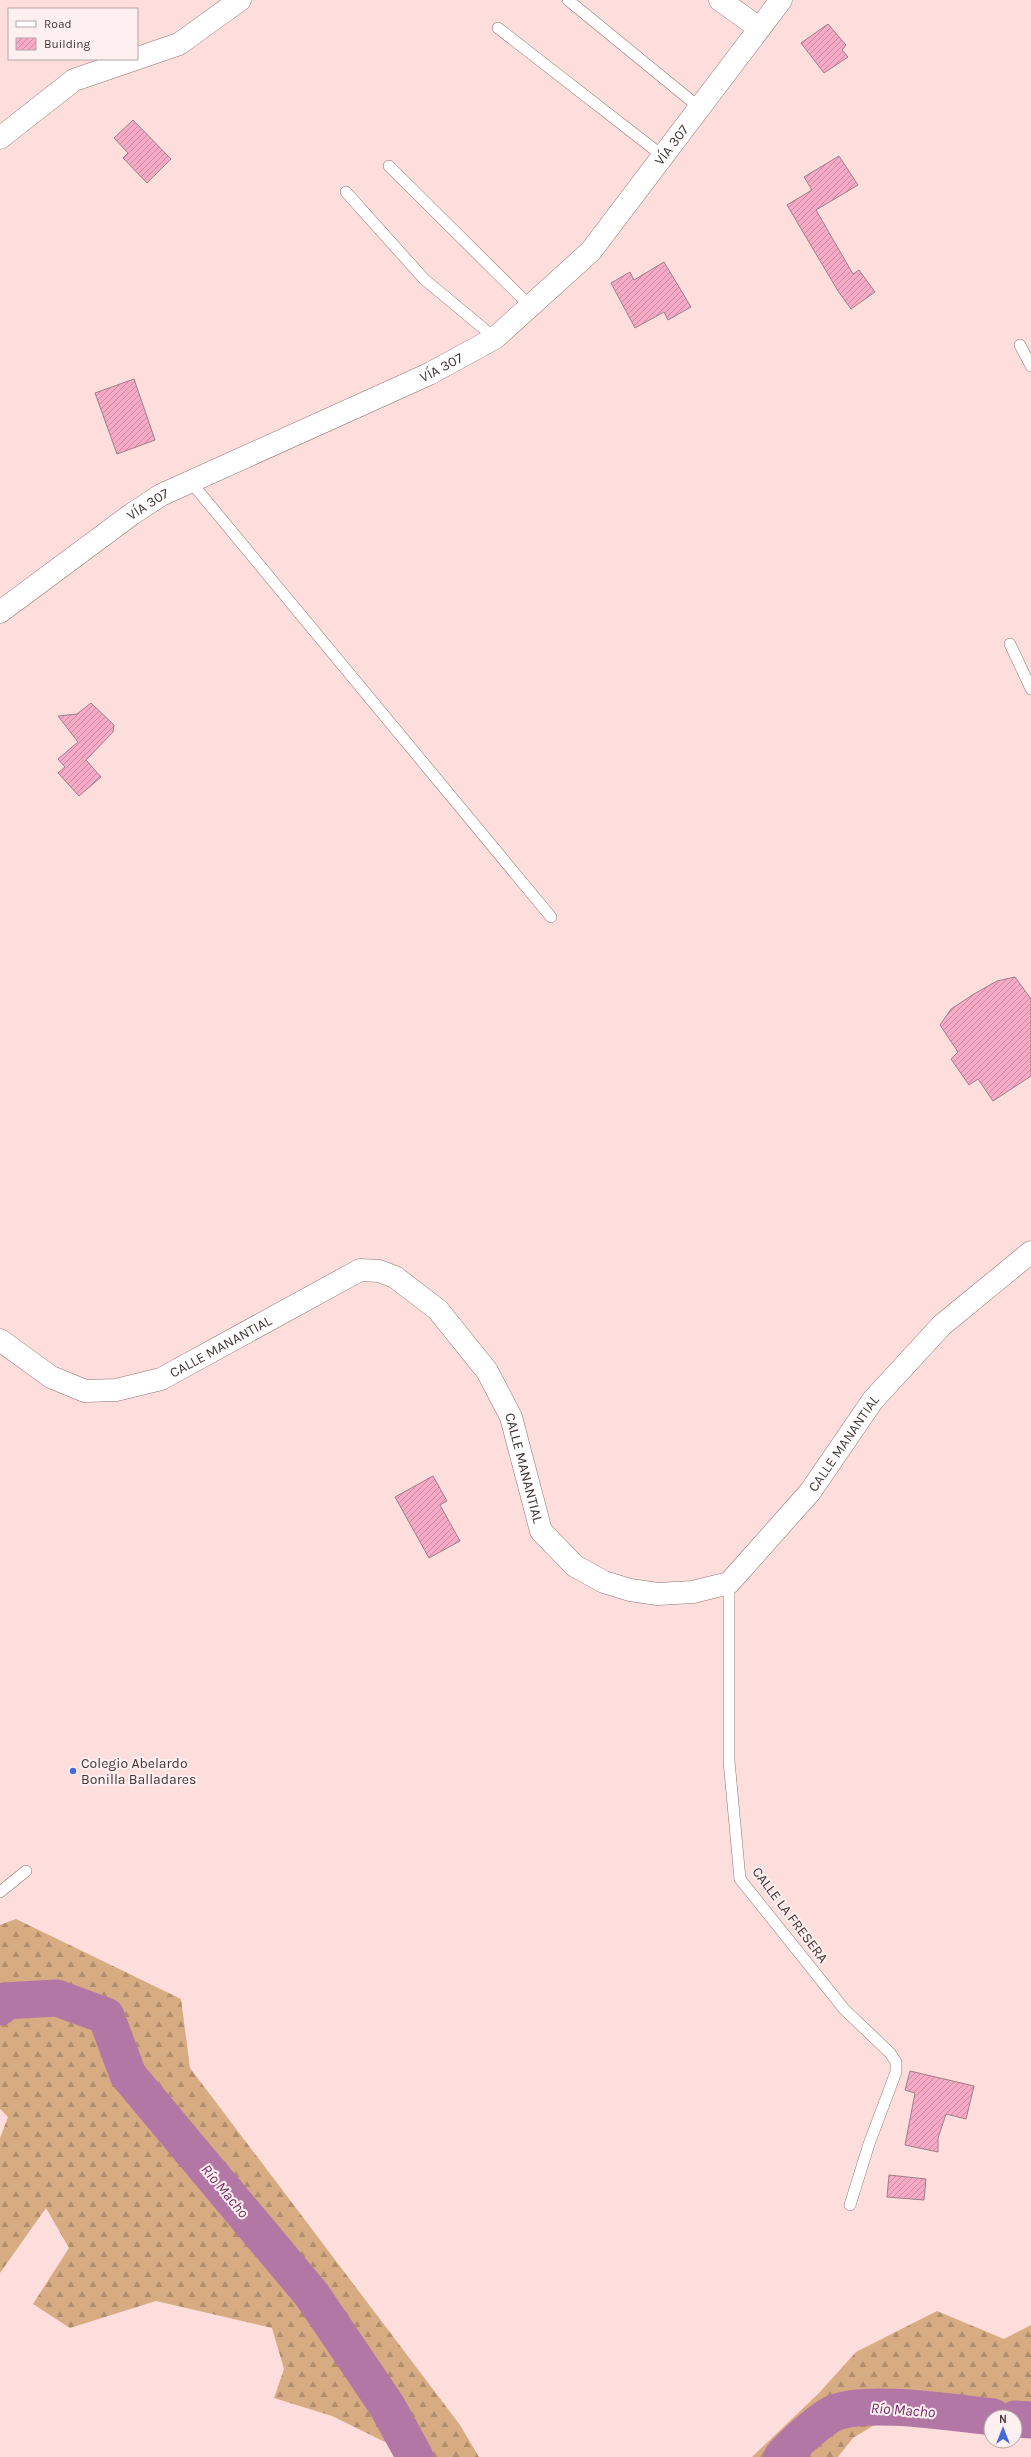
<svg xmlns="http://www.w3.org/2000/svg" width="1031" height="2457" viewBox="0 0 1031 2457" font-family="Karla,sans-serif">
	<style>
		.forest { fill: url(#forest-firs) }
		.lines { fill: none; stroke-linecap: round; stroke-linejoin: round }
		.river { stroke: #b377a6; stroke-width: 37 }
		.building { fill: url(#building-hatch); stroke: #9c8089 }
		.lane-casing { stroke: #8f7272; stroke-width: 12 }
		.street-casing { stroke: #8f7272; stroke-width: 23 }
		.secondary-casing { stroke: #8f7272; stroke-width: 23 }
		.lane { stroke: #fff; stroke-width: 11 }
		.street { stroke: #fff; stroke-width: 22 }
		.secondary { stroke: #fff; stroke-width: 22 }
		.poi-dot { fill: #456add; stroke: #fef0f0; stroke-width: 1.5 }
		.labels { text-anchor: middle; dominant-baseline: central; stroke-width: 4; stroke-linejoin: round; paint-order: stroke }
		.street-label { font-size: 14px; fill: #433736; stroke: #fef0f0 }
		.poi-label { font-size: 14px; fill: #433736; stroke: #fef0f0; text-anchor: start }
		.water-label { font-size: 15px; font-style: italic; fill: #732c68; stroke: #fef0f0 }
	</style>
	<defs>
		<pattern id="forest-firs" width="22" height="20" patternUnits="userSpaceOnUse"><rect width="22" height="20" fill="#d7ac83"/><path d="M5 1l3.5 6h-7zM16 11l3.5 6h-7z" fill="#b08d6c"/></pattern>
		<pattern id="building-hatch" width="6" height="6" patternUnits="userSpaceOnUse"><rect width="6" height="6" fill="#f7aac5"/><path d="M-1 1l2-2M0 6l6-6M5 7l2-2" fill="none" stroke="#ca8ba1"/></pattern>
	</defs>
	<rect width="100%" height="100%" fill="#fededd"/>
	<g class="forest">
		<polygon points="16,1919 181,1999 190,2068 460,2425 479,2457 397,2457 389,2444 332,2416 274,2398 284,2369 272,2328 156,2301 70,2328 33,2304 69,2248 46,2208 0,2273 0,2138 8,2117 0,2109 0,1925"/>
		<polygon points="937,2311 1004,2339 1031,2325 1031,2413 962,2400 891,2415 853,2438 838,2457 752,2457 819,2393 856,2352"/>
	</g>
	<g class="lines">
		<g class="river">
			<polyline points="0,2007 4,2001 57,1998 106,2016 128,2075 312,2295 387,2406 415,2457"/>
			<polyline points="1015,2419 1031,2420"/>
			<path d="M782,2457c9,-11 39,-38 52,-44 34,-14 119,0 159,4"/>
		</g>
	</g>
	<g class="building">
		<polygon points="828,24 846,45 842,50 848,57 824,73 801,43"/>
		<polygon points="133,120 171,159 147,183 123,158 128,153 114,138"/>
		<polygon points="839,156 858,185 816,210 853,274 859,270 875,292 851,309 838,291 787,205 812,190 804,177"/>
		<polygon points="664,262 691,307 668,320 664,312 635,328 611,283 630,272 634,280"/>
		<polygon points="134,379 155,440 117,454 95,393"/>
		<polygon points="91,703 114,725 113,732 86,760 101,777 79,796 58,773 65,767 58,759 78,742 58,716 77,714"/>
		<polygon points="1015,977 1031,999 1031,1076 993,1101 978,1079 969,1085 951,1059 958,1052 940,1025 951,1009 974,994 997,981"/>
		<polygon points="433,1476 447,1501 440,1505 460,1541 429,1558 395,1497"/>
		<polygon points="910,2071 974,2086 966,2119 946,2114 938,2138 938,2152 905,2145 915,2093 905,2090"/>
		<polygon points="889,2175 926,2179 924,2200 887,2197"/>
	</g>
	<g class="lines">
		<g class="lane-casing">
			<g id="lane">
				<polyline points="568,0 700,108"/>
				<polyline points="498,28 664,157"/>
				<polyline points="389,166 531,307"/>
				<polyline points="346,192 424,279 495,338"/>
				<polyline points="1020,345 1031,366"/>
				<polyline points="190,481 551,917"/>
				<polyline points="1010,644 1031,689"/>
				<polyline points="729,1583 729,1761 740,1879 844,2009 890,2053 896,2062 896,2072 869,2144 850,2205"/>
				<polyline points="0,1892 26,1871"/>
			</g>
		</g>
		<g class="street-casing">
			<g id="street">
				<polyline points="720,0 759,28"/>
				<polyline points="0,138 74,80 179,44 240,0"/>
				<path id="s1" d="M0,1340l51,37 34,14 31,-1 45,-11 199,-109 19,1 16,6 43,33 49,61 24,46 30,114 34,35 29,16 26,8 28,4 35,-2 36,-9 81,-91 63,-92 69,-75 89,-73"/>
			</g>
		</g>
		<g class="secondary-casing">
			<g id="secondary">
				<path id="s2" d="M0,612l132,-98 29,-19 268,-121 66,-36 96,-87 190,-251"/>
			</g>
		</g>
		<use href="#lane" class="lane"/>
		<use href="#street" class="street"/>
		<use href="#secondary" class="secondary"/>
	</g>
	<circle class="poi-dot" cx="73" cy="1771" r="4"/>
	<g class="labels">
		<g class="street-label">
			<text stroke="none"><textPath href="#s2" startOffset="831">VÍA 307</textPath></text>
			<text stroke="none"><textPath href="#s2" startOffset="507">VÍA 307</textPath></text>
			<text stroke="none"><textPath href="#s2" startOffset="183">VÍA 307</textPath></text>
			<text stroke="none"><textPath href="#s1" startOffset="245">CALLE MANANTIAL</textPath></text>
			<text stroke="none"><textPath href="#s1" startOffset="1133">CALLE MANANTIAL</textPath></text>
			<text stroke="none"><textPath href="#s1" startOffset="677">CALLE MANANTIAL</textPath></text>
			<text transform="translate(790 1915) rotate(53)">CALLE LA FRESERA</text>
		</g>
		<g class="poi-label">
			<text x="81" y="1763">Colegio Abelardo<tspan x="81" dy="16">Bonilla Balladares</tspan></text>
		</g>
		<g class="water-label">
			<text transform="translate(225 2191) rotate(50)">Río Macho</text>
			<text transform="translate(903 2410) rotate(4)">Río Macho</text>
		</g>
	</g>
	<rect x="8" y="8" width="130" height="52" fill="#fef0f0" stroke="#b3a6a6"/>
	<rect x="16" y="21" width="20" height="6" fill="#ffffff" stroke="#b3a6a6"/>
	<text x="44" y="28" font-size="12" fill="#433736">Road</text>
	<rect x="16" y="38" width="20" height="12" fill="url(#building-hatch)" stroke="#b3a6a6"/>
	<text x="44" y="48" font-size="12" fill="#433736">Building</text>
	<g transform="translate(1003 2429)"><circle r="19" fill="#fef0f0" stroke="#b3a6a6"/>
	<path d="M0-3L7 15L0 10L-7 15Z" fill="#456add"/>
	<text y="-6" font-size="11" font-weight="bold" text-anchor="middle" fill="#433736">N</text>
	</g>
</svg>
